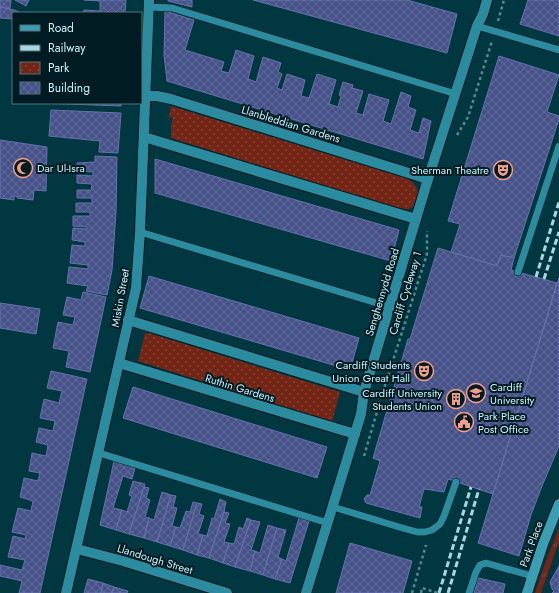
<svg xmlns="http://www.w3.org/2000/svg" width="559" height="593" viewBox="0 0 559 593" font-family="Jost,sans-serif">
<style>
.grass{fill:url(#grass-tufts)}
.park{fill:url(#park-dots)}
.building{fill:url(#building-cross-hatch);stroke:#6673ad}
.lines{fill:none;stroke-linecap:round;stroke-linejoin:round}
.lane-casing{stroke:#001c22;stroke-width:8}
.street-casing{stroke:#001c22;stroke-width:12}
.secondary-casing{stroke:#001c22;stroke-width:12}
.path{stroke:#588993;stroke-width:2.5;stroke-dasharray:3 3;stroke-linecap:butt}
.lane{stroke:#2c8c9f;stroke-width:7}
.street{stroke:#2c8c9f;stroke-width:10}
.secondary{stroke:#3c9eb2;stroke-width:10}
.rail{stroke:#aad6df;stroke-width:3;stroke-dasharray:6 3;stroke-linecap:butt}
.labels{text-anchor:middle;stroke-width:4;stroke-linejoin:round;paint-order:stroke}
.street-label{font-size:11px;fill:#c9f3fd;stroke:#001c22}
.poi-label{font-size:11px;fill:#c9f3fd;stroke:#001c22;text-anchor:start}
</style>
<defs>
<pattern id="grass-tufts" width="24" height="20" patternUnits="userSpaceOnUse"><rect width="24" height="20" fill="#732616"/><path d="M3 7l-1-3M5 7V3M7 7l1-3M15 17l-1-3M17 17v-4M19 17l1-3" fill="none" stroke="#864639"/></pattern>
<pattern id="park-dots" width="8" height="8" patternUnits="userSpaceOnUse"><rect width="8" height="8" fill="#732616"/><path d="M2 2h.1M6 6h.1" fill="none" stroke="#864639" stroke-width="1.8" stroke-linecap="round"/></pattern>
<pattern id="building-cross-hatch" width="8" height="8" patternUnits="userSpaceOnUse"><rect width="8" height="8" fill="#475289"/><path d="M0 0l8 8M0 8l8-8" fill="none" stroke="#606b9b"/></pattern>
</defs>
<rect width="100%" height="100%" fill="#003740"/>
<!-- grass -->
<polygon class="grass" points="559,528 559,541 541,593 535,593 546,561"/>
<!-- park -->
<g class="park">
<path d="M171 106 409 179C416 185 421 192 416 202 415 205 413 207 409 209 406 210 400 208 396 208L171 138V126L173 118 169 117Z"/>
<polygon points="145,333 149,333 340,392 332,422 138,361"/>
</g>
<!-- building -->
<g class="building">
<polygon points="0,0 11,0 10,9 0,7"/>
<polygon points="15,0 29,0 26,6"/>
<polygon points="84,0 126,0 125,13 83,13 84,10 100,11 100,1"/>
<polygon points="168,0 192,0 192,7 168,1"/>
<polygon points="253,0 407,0 457,14 447,53"/>
<polygon points="528,0 559,0 559,36 520,24"/>
<polygon points="0,7 14,10 22,13 13,13 13,19 0,18"/>
<polygon points="165,11 194,20 185,50 224,62 221,71 229,73 236,50 254,56 248,79 256,82 263,57 281,63 278,72 282,74 277,88 282,90 287,74 305,80 301,96 309,98 317,74 336,80 329,104 338,107 341,96 339,95 343,82 353,85 352,88 363,91 356,113 363,115 369,94 389,100 383,121 391,124 401,92 411,96 408,107 416,110 410,130 419,133 423,118 431,121 423,159 167,81 164,55"/>
<polygon points="499,56 559,75 547,112 559,116 559,119 514,258 501,255 497,266 451,252 460,224 448,221"/>
<polygon points="41,103 121,103 121,106"/>
<polygon points="51,110 121,113 118,153 99,152 100,141 49,136"/>
<polygon points="0,140 47,147 46,191 34,190 33,200 17,198 17,196 14,196 14,200 0,198"/>
<polygon points="95,156 117,157 116,212 112,270 107,295 86,291 88,286 67,283 69,267 88,269 88,265 70,263 72,245 85,246 85,242 72,240 73,228 87,229 87,227 73,226 73,216 90,216 90,212 76,212 76,203 92,203 92,198 77,198 77,190 91,190 92,184 77,183 77,175 93,176 93,172 77,171 77,163 95,162"/>
<polygon points="155,159 399,230 391,261 155,193"/>
<polygon points="438,248 497,266 501,255 514,258 511,270 557,283 493,494 448,479 444,492 424,489 419,507 422,507 420,518 366,503 364,499 367,495 370,495 380,461 373,458 408,339 410,339"/>
<polygon points="149,276 359,338 350,370 140,308"/>
<polygon points="559,278 559,446 542,486 531,515 519,556 478,543"/>
<polygon points="83,292 106,297 90,372 66,367 69,351 53,348 58,322 73,325 75,317 63,315 67,297 81,300"/>
<polygon points="0,303 40,309 36,334 0,328"/>
<polygon points="51,371 87,379 40,593 19,593 22,581 0,576 0,565 22,570 25,560 8,557 13,536 25,539 26,535 12,532 18,508 31,511 33,501 20,497 24,478 38,481 40,473 29,471 32,453 46,456 48,445 36,442 39,428 53,431 55,421 40,418 44,399 59,403 62,391 47,388"/>
<polygon points="133,387 327,447 317,478 123,418"/>
<polygon points="114,461 135,468 132,479 123,476 113,508 122,510 116,530 100,525"/>
<polygon points="133,481 145,484 129,534 116,530 122,510 127,512 132,496 129,495"/>
<polygon points="144,487 149,488 146,498 150,500 145,517 149,518 144,538 129,534"/>
<polygon points="162,492 171,495 157,542 144,538 149,518 154,520"/>
<polygon points="171,495 176,496 173,507 177,508 172,526 176,527 170,546 157,542"/>
<polygon points="220,499 226,502 224,512 209,558 197,555 203,535 207,536 212,518 214,519"/>
<polygon points="193,502 197,503 183,550 170,546 176,527 180,528 186,511 190,512"/>
<polygon points="197,503 202,504 199,514 204,516 198,534 203,535 197,555 183,550"/>
<polygon points="224,512 229,513 225,523 230,524 224,542 229,543 223,563 209,558"/>
<polygon points="247,518 251,520 235,567 223,563 229,543 234,544 239,527 243,529"/>
<polygon points="299,518 309,521 290,583 275,579 282,559 286,561"/>
<polygon points="251,520 260,522 251,550 255,551 250,571 235,567"/>
<polygon points="268,525 277,528 263,575 250,571 255,551 260,553"/>
<polygon points="277,528 286,530 278,557 282,559 275,579 263,575"/>
<polygon points="350,543 412,561 403,593 336,593"/>
<polygon points="559,566 559,593 552,593 554,591 552,589 550,582"/>
<polygon points="478,578 505,584 503,593 474,593"/>
<polygon points="88,579 103,583 101,593 84,593"/>
<polygon points="103,583 114,587 112,593 101,593"/>
<polygon points="114,587 128,591 127,593 112,593"/>
</g>
<g class="lines">
<defs>
<g id="lane">
<polyline points="149,7 172,8 456,94"/>
<polyline points="477,26 559,50"/>
<polyline points="140,232 390,307"/>
<polyline points="518,272 559,146"/>
<polyline points="99,453 328,523"/>
<polyline points="333,507 399,527 417,532 425,532 432,530 440,524 444,516 456,482"/>
<polyline points="469,593 476,572 480,565 486,563 532,576"/>
</g>
<g id="street">
<polyline points="146,96 157,96 171,99 428,179"/>
<polyline points="144,137 416,219"/>
<polyline points="128,320 364,392"/>
<polyline points="119,363 355,434"/>
<polyline points="77,549 123,561 227,593"/>
<polyline points="66,593 136,288 140,232 149,0"/>
<polyline points="306,593 361,414 364,392 428,179 477,26 483,14 487,0"/>
</g>
<polyline id="secondary" points="527,593 543,544 559,504"/>
</defs>
<!-- lane casing -->
<use href="#lane" class="lane-casing"/>
<!-- street casing -->
<use href="#street" class="street-casing"/>
<!-- secondary casing -->
<use href="#secondary" class="secondary-casing"/>
<!-- path -->
<g class="path">
<polyline points="498,21 504,0"/>
<polyline points="457,135 468,117 492,41"/>
<polyline points="364,456 369,439 381,398 427,254 427,231"/>
<polyline points="412,593 426,545"/>
<polyline points="421,593 422,588 438,593"/>
</g>
<!-- lane -->
<use href="#lane" class="lane"/>
<!-- street -->
<use href="#street" class="street"/>
<!-- secondary -->
<use href="#secondary" class="secondary"/>
<!-- rail -->
<g class="rail">
<polyline points="536,277 559,202"/>
<polyline points="544,279 559,232"/>
<polyline points="439,593 471,487"/>
<polyline points="448,593 479,489"/>
</g>
</g>
<!-- icons -->
<defs>
<symbol id="mosque-ring" viewBox="-11 -11 22 22"><circle r="9.5" fill="#001c22" stroke="#f49e8a" stroke-width="1.5"/><path d="M3.5-4.9A6 6 0 1 0 3.5 4.9A5 5 0 1 1 3.5-4.9Z" fill="#f49e8a"/></symbol>
<symbol id="theatre-ring" viewBox="-11 -11 22 22"><circle r="9.5" fill="#001c22" stroke="#f49e8a" stroke-width="1.5"/><path d="M-5-5.5Q0-4 5-5.5V0Q5 5 0 6Q-5 5-5 0ZM-3.3-2.5H-1v1.5H-3.3ZM1-2.5H3.3v1.5H1ZM-2.8 1Q0 5.5 2.8 1Z" fill="#f49e8a"/></symbol>
<symbol id="university-ring" viewBox="-11 -11 22 22"><circle r="9.5" fill="#001c22" stroke="#f49e8a" stroke-width="1.5"/><path d="M0-5L7-2L0 1L-7-2ZM-4 1L0 2.5L4 1V4Q0 6-4 4Z" fill="#f49e8a"/></symbol>
<symbol id="building-ring" viewBox="-11 -11 22 22"><circle r="9.5" fill="#001c22" stroke="#f49e8a" stroke-width="1.5"/><path d="M-4-6H4V6H1V3H-1V6H-4ZM-2.5-4.3h1.7v1.8h-1.7ZM.8-4.3h1.7v1.8H.8ZM-2.5-1h1.7V.8h-1.7ZM.8-1h1.7V.8H.8Z" fill="#f49e8a"/></symbol>
<symbol id="civic-ring" viewBox="-11 -11 22 22"><circle r="9.5" fill="#001c22" stroke="#f49e8a" stroke-width="1.5"/><path d="M-.6-6.5H3V-4.5H.6V-3L4-1V1h2V6H-6V1h2V-1L-.6-3ZM-1.2 2.5V6h2.4V2.5Z" fill="#f49e8a"/></symbol>
</defs>
<g fill-rule="evenodd">
<use href="#mosque-ring" x="12" y="157" width="22" height="22"/>
<use href="#theatre-ring" x="492" y="159" width="22" height="22"/>
<use href="#theatre-ring" x="413" y="360" width="22" height="22"/>
<use href="#university-ring" x="465" y="382" width="22" height="22"/>
<use href="#building-ring" x="445" y="388" width="22" height="22"/>
<use href="#civic-ring" x="453" y="411" width="22" height="22"/>
</g>
<g class="labels">
<!-- street labels -->
<g class="street-label">
<text transform="translate(291 124) rotate(17)" y="4">Llanbleddian Gardens</text>
<text transform="translate(382 292) rotate(-73)" y="4">Senghennydd Road</text>
<text transform="translate(405 293) rotate(-73)" y="4">Cardiff Cycleway 1</text>
<text transform="translate(120 298) rotate(-80)" y="4">Miskin Street</text>
<text transform="translate(240 388) rotate(17)" y="4">Ruthin Gardens</text>
<text transform="translate(531 544) rotate(-70)" y="4">Park Place</text>
<text transform="translate(155 559) rotate(17)" y="4">Llandough Street</text>
</g>
<!-- poi labels -->
<g class="poi-label">
<text x="37" y="172">Dar Ul-Isra</text>
<text x="489" y="174" text-anchor="end">Sherman Theatre</text>
<text x="410" y="369" text-anchor="end">Cardiff Students<tspan x="410" dy="13">Union Great Hall</tspan></text>
<text x="490" y="391">Cardiff<tspan x="490" dy="13">University</tspan></text>
<text x="442" y="397" text-anchor="end">Cardiff University<tspan x="442" dy="13">Students Union</tspan></text>
<text x="478" y="420">Park Place<tspan x="478" dy="13">Post Office</tspan></text>
</g>
</g>
<!-- legend -->
<rect x="12" y="12" width="130" height="92" fill="#001c22" stroke="#50727a"/>
<rect x="20" y="25" width="20" height="6" fill="#3c9eb2" stroke="#50727a"/>
<text x="48" y="32" font-size="12" fill="#c9f3fd">Road</text>
<rect x="20" y="45" width="20" height="6" fill="#aad6df" stroke="#50727a"/>
<text x="48" y="52" font-size="12" fill="#c9f3fd">Railway</text>
<rect x="20" y="62" width="20" height="12" fill="url(#park-dots)" stroke="#50727a"/>
<text x="48" y="72" font-size="12" fill="#c9f3fd">Park</text>
<rect x="20" y="82" width="20" height="12" fill="url(#building-cross-hatch)" stroke="#50727a"/>
<text x="48" y="92" font-size="12" fill="#c9f3fd">Building</text>
</svg>
